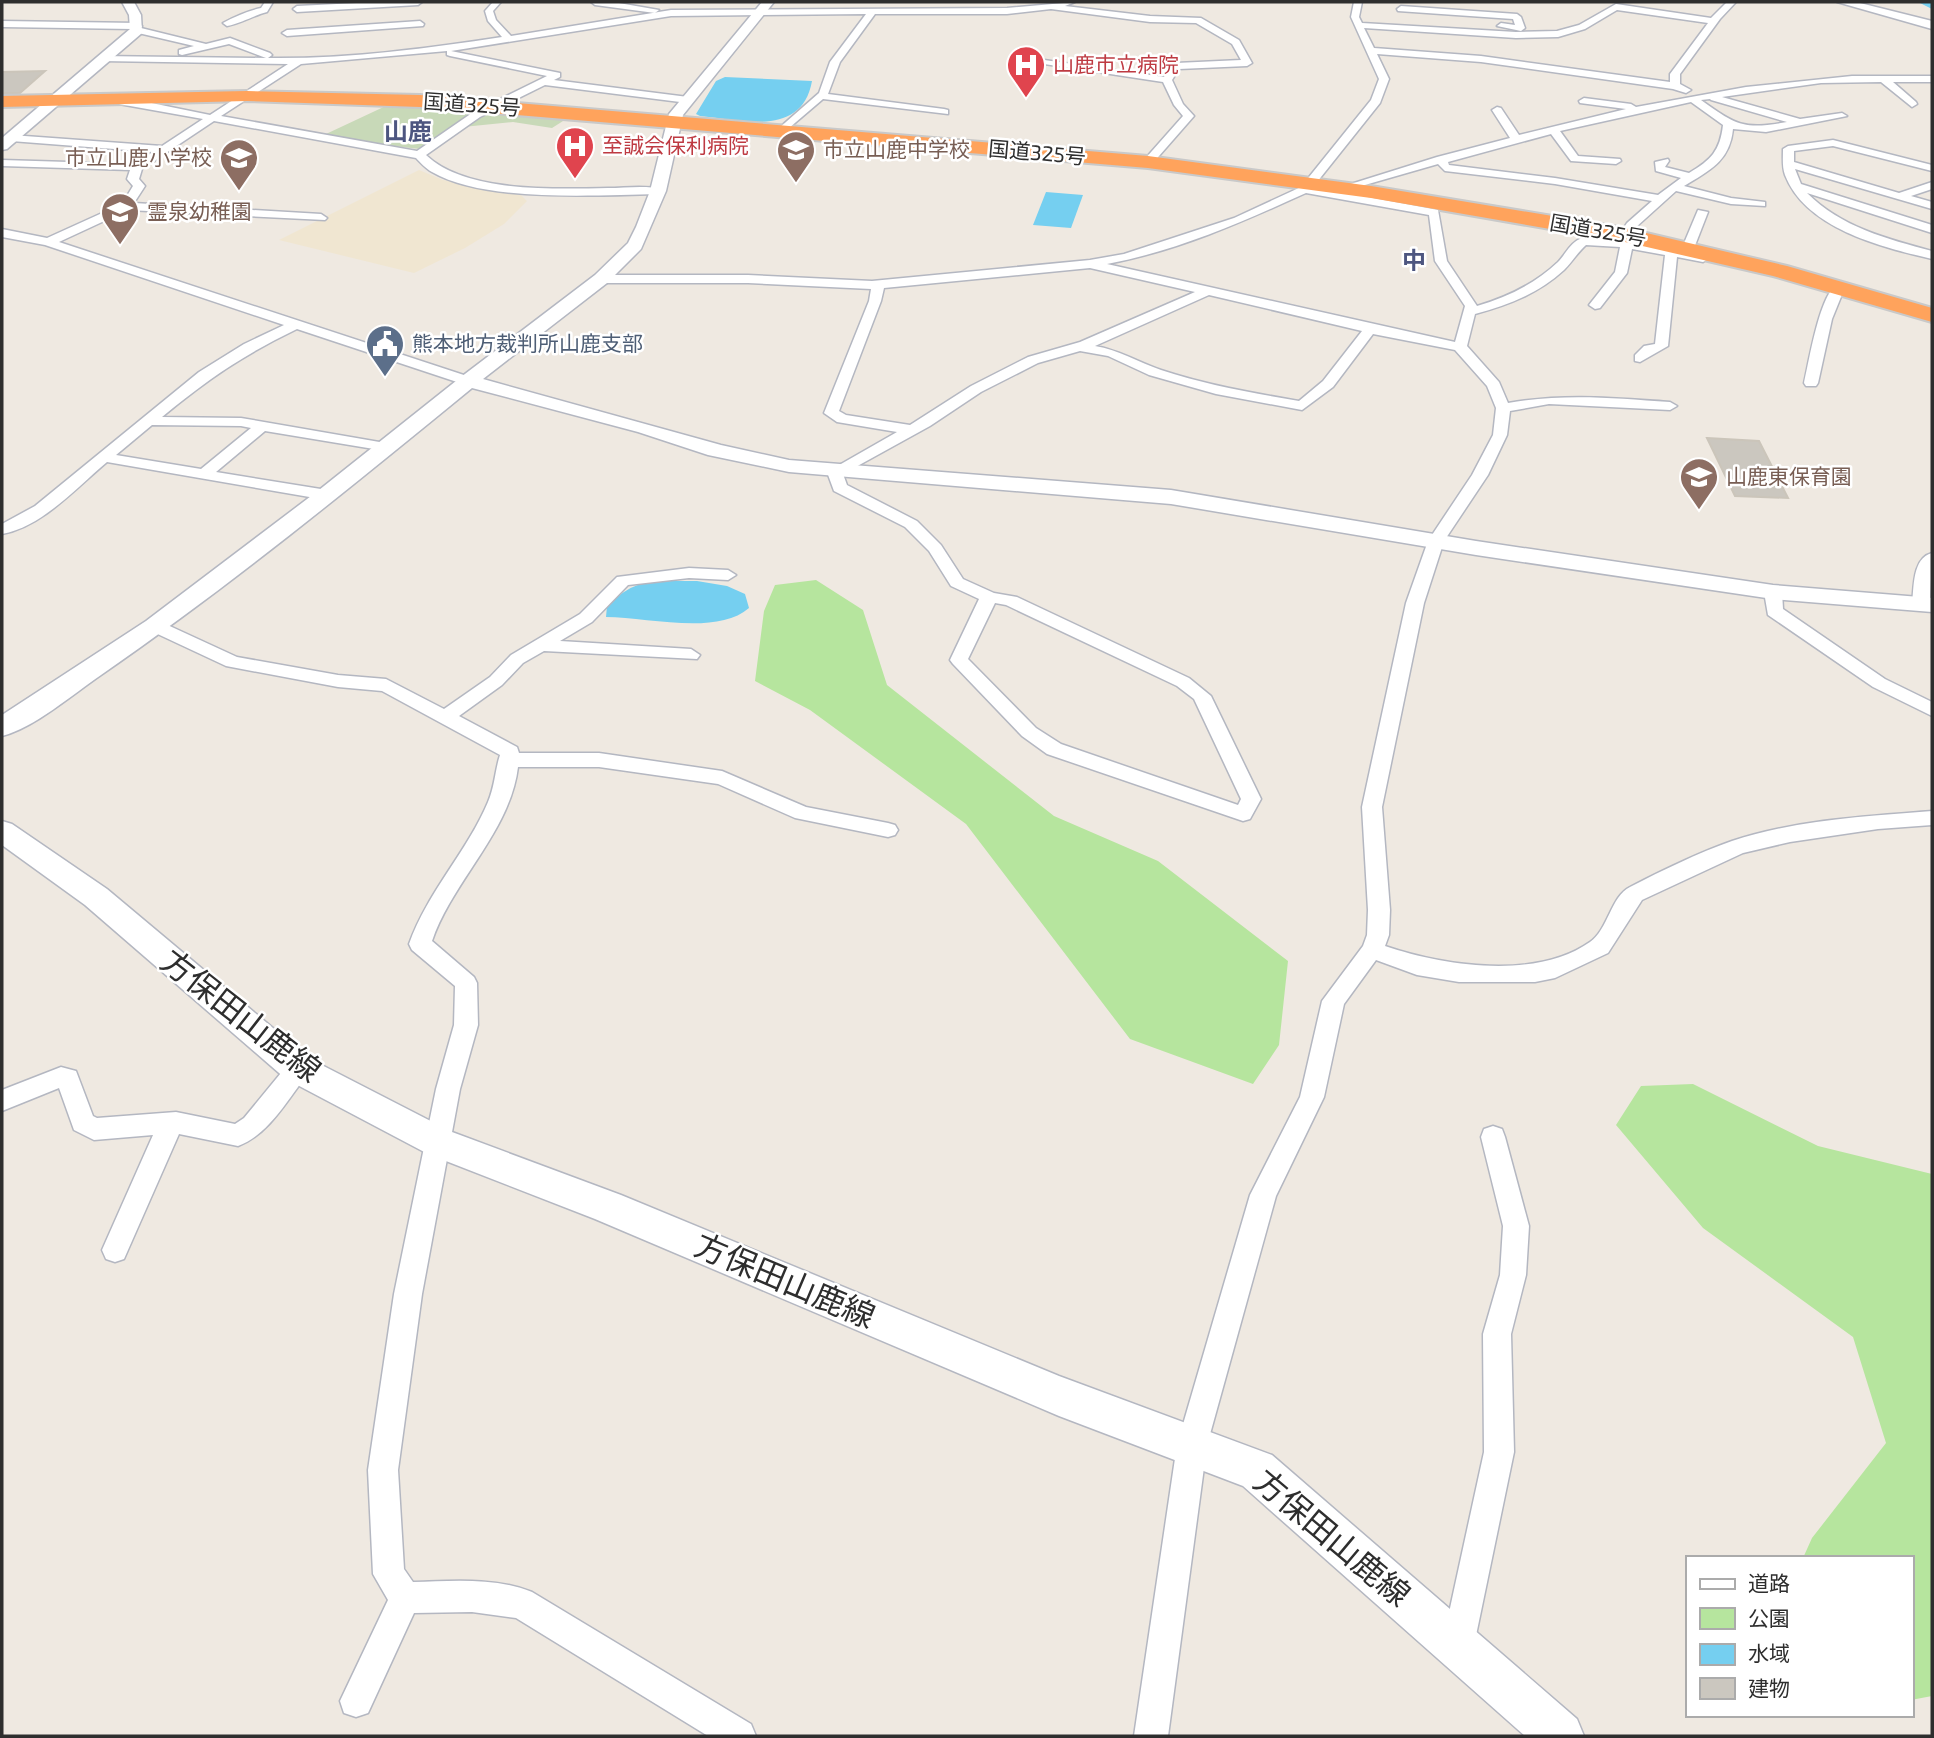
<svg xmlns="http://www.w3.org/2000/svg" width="1934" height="1738" viewBox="0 0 1934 1738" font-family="'Exo 2','Noto Sans JP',sans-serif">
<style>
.education{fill:#f0e6d1}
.green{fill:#b6e59e}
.cemetery{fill:#c8d9b8}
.water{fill:#75cff0}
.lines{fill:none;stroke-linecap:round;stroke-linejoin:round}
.river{fill:#75cff0;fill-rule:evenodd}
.building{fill:#cbc7bf;stroke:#cbc5ba;stroke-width:2}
.street-casing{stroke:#b4b7c1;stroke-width:3}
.secondary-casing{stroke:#b4b7c1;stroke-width:3}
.highway-casing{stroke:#c9c9c9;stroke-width:4}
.street{fill:#fff;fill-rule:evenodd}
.secondary{fill:#fff;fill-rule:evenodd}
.highway{fill:#ffa35c;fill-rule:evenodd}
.labels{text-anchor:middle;stroke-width:5;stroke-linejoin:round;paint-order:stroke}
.far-health-label{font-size:21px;fill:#be3a42;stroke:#fff;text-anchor:start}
.far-street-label{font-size:21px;fill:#2e2e2e;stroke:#fff}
.far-education-label{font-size:21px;fill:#785e54;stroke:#fff;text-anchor:start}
.far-service-label{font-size:21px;fill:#4e5e75;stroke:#fff;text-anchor:start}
.far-quarter-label{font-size:24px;font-weight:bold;fill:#4d5680;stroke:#fff}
.near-street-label{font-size:32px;fill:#2e2e2e;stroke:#fff}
</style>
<rect width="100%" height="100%" fill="#efe9e1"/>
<!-- education -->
<polygon class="education" points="419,170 443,180 521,195 527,201 504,224 465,248 414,273 279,240"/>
<!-- green -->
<g class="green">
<polygon points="816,580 863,610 887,685 1054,816 1158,861 1288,961 1279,1045 1253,1084 1130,1039 966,824 810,710 755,681 764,611 775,585"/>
<polygon points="1693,1084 1818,1146 1932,1174 1932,1696 1911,1700 1911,1558 1803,1558 1812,1538 1886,1443 1853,1337 1703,1228 1616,1125 1641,1086"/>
</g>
<!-- cemetery -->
<g class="cemetery">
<polygon points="390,104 484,109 472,114 420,149 367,143 326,134"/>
<polygon points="496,109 571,116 552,128 513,122 463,127"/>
</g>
<!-- water -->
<g class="water">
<path d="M725 77 812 81C802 138 741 120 700 116L696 114 716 81Z"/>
<polygon points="1046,192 1083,195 1071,228 1033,225"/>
<path d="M697 581 727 586 745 594 749 608C717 636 647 617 606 617L607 606C639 575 655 582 697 581Z"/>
</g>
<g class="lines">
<!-- river -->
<polygon class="river" points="1918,2 1932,2 1932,9"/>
</g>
<!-- building -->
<g class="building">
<polygon points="45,71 20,93 2,93 2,72"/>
<polygon points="1707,438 1759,441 1788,498 1735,496"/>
</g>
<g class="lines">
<defs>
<g id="street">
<path d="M265 2H273L267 12C252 16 242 23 227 26L223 23C234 17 247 11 261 8Z"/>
<polygon points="377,2 422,2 418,5 297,12 293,9 297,6"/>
<path d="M493 2H501L493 11 496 20 511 36 671 10 1007 8 1075 2 1065 6 1150 16 1201 18 1239 40 1252 63 1247 66 1179 69 1172 80 1183 104 1194 116 1152 164 1148 165 1143 162 1144 160 1183 116 1174 105 1163 82 1011 59 1016 56 1164 77 1176 63 1241 60 1232 44 1196 23 1150 22 1051 9 1007 14H875L840 62 828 94 944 109 948 110V114L823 99 782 134 778 133V129L819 93 830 62 866 14 671 16 451 51 560 73V77L554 80 688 97 693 100 688 103 545 85 480 117 426 155C466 193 555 189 608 188 625 188 645 185 662 189V193L658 194C597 195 485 203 432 172 426 169 420 162 416 158L214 121 142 169 139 179 145 186 134 203 321 214 327 218 325 220 128 210 59 242 473 378 475 381 468 385 463 384 297 329C243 355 208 379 162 417L241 418 391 444 393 447 386 451 265 431 216 472 327 490 333 492 335 495 333 498 327 500 107 462C77 487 42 527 2 534V524L35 506 199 372 244 344 284 325 45 245 2 237V229L47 238 122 204 133 186 127 179 130 170 2 166V160L135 164 153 152 11 141 6 138 11 135 162 146 203 119 119 104 118 102 122 97 210 115 288 64 102 61 99 60V56L266 58 229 44 182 55 179 54V50L194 46 134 32 133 29 2 27V21L138 23 142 26 141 28 206 44 230 38 270 53 272 55 268 58C346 59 424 49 502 37L488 21 485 11ZM447 51V55L450 56 547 76 472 113 417 151 221 116 301 64ZM152 425 241 426 251 428 201 469 116 455Z"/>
<polygon points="591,2 613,2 659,10 655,13 595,5"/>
<path d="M1354 2H1362L1359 17 1362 23 1516 32 1557 31 1579 25 1616 4 1711 18 1727 2H1736L1720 19 1680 74V84L1691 90 1686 93 1673 89 1481 62 1377 54 1389 79 1380 103 1313 187 1438 210 1447 261 1477 306C1507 297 1535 284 1558 262 1565 255 1570 243 1580 239 1596 231 1681 251 1703 254L1709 258 1703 262 1677 257 1668 346 1640 362 1635 361V355L1644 346 1655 344 1665 255 1632 249 1627 273 1600 308 1595 309 1589 305 1615 272 1620 247 1586 245C1578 252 1572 262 1564 270 1539 293 1509 305 1475 314L1467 346 1499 382 1508 403C1565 393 1613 398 1670 402L1677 406 1670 410 1549 404 1510 411 1507 435 1488 475 1444 541 1424 603 1382 807 1390 910 1389 935 1385 946C1444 966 1536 980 1590 942 1608 930 1611 896 1630 887 1663 870 1698 853 1732 841 1795 820 1867 816 1932 811V825L1878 829 1790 842 1743 853 1642 900 1608 953 1555 978 1535 982H1459L1417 975 1376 960 1344 1004 1324 1097 1276 1196 1207 1445 1168 1736H1134L1177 1445 1250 1195 1300 1097 1322 1001 1363 946 1367 935 1368 910 1362 807 1406 603 1428 541 1472 475 1493 435 1496 408 1487 386 1455 350 1373 334 1333 387 1302 410 1216 394 1149 375 1108 356 1080 351 1038 363 981 392 930 426 843 474 847 485 917 521 941 545 963 579 994 593 1017 597 1189 678 1211 696 1261 799 1250 819 1243 821 1047 754 1022 736 953 664 950 660 979 599 951 586 929 551 905 527 834 491 827 472 897 432 837 422 824 413 869 301 871 289 748 283H601L595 279 601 275H748L872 281 1090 260 1124 254 1234 218 1301 187 1371 100 1379 79 1351 17ZM1617 10 1708 23 1670 74V82L1481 56 1374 48 1364 28 1516 38 1558 37 1585 29ZM1306 193 1429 215 1435 261 1465 306 1455 342 1107 264C1177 251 1242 222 1306 193ZM1090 268 1195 292 1080 342 1028 357 971 386 910 425 846 415 839 411 881 301 884 288ZM1209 295 1362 331 1323 381 1299 401C1253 393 1206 385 1161 370 1138 362 1119 350 1095 346ZM995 603 1006 605 1177 686 1194 699 1241 799 1238 805 1061 744 1036 728 968 659Z"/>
<polygon points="1401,6 1517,14 1521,17 1525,28 1521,31 1497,26 1501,23 1515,25 1513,19 1398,11 1397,9"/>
<polygon points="420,21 424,24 423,26 287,36 282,33 287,30"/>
<path d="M1852 76H1932V82H1893L1916 102 1917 104 1912 107 1881 82 1821 83 1722 97 1800 119 1842 113 1847 116 1766 132 1733 129C1730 161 1709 171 1684 186L1731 198 1765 202V206L1731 204 1676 191 1635 228 1629 238 1625 239 1619 235 1627 223 1652 201 1555 184 1445 171 1438 164 1344 191 1338 188 1437 157 1510 138 1492 110 1497 107 1501 108 1519 135 1626 109 1580 103 1579 101 1584 98 1631 104 1636 107 1746 87ZM1710 99 1711 100 1787 122C1743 130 1736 125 1701 100ZM1691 102 1723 125C1720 151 1711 160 1689 173L1665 167 1669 161 1668 159 1655 162 1656 171 1681 178 1658 195 1555 178 1449 165 1448 162 1551 134 1571 161 1616 164 1621 161 1620 159 1578 156 1560 131Z"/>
<path d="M1833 140 1932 165V171L1833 146 1794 151V162L1899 193 1932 182V189L1911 196 1932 202V209L1795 169 1801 184 1932 225V233L1807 193C1841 227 1887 239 1932 251V259C1882 247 1806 229 1785 175 1782 167 1783 158 1783 149L1788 146Z"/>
<polygon points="1698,210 1708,212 1694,248 1684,251 1682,248"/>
<path d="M1839 283 1845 287 1832 319 1818 383 1816 386H1806L1804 383C1809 362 1820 291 1839 283Z"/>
<path d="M1932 553 1930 605 1927 609H1915L1912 605C1914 588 1912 558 1932 553Z"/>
<path d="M689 568 728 570 736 575 728 580 689 578 628 585 592 622 560 641 691 649 700 655 697 659 544 651 523 663 502 685 459 716 517 747 519 753H599L722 771 806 807 888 823 895 825 898 830 895 835 888 837 795 818 718 784 599 767H518C510 832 453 880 432 941L474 977 477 983 478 1025 460 1089 422 1294 398 1470 404 1569 413 1582C452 1581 495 1577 532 1592L751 1724 756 1736H708L516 1618 472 1612 414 1613 368 1713 356 1717 344 1713 340 1701 388 1600 373 1574 368 1470 394 1294 436 1089 454 1025 455 986 412 950 409 944C428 891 467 852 488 802 495 786 495 770 500 755L382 691 338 687 226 666 149 630 146 626 149 622H161L237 657 338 675 386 679 444 709 490 677 511 655 580 614 617 577Z"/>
<polygon points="1773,587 1782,592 1783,609 1885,679 1932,702 1932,716 1873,687 1768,615 1764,592"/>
<path d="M298 1059 306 1062 310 1069 306 1076C287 1101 268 1135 238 1146L179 1134 124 1259 115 1262 106 1259 102 1250 153 1135 94 1140 74 1130 59 1088 2 1111V1090L61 1067 76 1071 93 1116 97 1118 176 1112 235 1124 244 1118 290 1062Z"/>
<polygon points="1493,1126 1502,1129 1505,1137 1529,1226 1526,1275 1511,1334 1514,1452 1474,1645 1469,1656 1458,1661 1447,1656 1442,1645 1484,1452 1483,1334 1500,1275 1503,1226 1481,1137 1484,1129"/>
</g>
<g id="secondary">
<polygon points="122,2 134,2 141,15 142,33 7,149 2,150 2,138 130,29 129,15"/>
<path d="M762 2H774L683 115 666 191 641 249 607 283 483 379 721 445 789 460 1171 490 1476 541 1773 585 1932 598V612L1773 599 1476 555 1171 504 789 472 708 455 638 432 472 388C351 487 230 586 101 675 73 694 34 728 2 736V715L146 621 319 490 461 377 595 275 628 243 636 227 650 191 669 114Z"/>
<polygon points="1837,2 1856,2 1932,21 1932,29"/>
<polygon points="2,821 12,824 107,889 310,1059 452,1132 621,1195 1059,1376 1272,1455 1577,1719 1584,1736 1525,1736 1243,1486 1059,1416 595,1219 428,1154 286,1079 85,905 2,845"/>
</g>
<polygon id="highway" points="247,91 420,95 1148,156 1371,186 1625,228 1787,266 1932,308 1932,322 1773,276 1625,242 1371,198 1148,168 420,107 247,101 2,107 2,96"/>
</defs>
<!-- street casing -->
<use href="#street" class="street-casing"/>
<!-- secondary casing -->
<use href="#secondary" class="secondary-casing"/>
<!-- highway casing -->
<use href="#highway" class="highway-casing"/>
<!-- street -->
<use href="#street" class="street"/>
<!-- secondary -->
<use href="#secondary" class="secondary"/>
<!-- highway -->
<use href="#highway" class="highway"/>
</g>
<!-- icons -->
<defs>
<symbol id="hospital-pin" viewBox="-11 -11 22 30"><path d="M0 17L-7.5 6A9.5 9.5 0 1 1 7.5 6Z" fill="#e0444e" stroke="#fff"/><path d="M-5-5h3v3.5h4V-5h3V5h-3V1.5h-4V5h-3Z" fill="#fff"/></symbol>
<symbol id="school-pin" viewBox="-11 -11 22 30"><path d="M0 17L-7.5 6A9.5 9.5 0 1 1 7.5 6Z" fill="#8d6e63" stroke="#fff"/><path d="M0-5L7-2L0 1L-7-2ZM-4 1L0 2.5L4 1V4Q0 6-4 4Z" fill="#fff"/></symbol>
<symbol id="civic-pin" viewBox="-11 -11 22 30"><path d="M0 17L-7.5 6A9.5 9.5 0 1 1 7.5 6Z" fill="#5c6f8a" stroke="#fff"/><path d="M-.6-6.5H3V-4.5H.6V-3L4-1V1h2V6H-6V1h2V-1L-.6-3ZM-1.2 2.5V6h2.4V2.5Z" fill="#fff"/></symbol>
</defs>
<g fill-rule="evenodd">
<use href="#hospital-pin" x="1004" y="43" width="44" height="60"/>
<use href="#hospital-pin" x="553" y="124" width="44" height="60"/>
<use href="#school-pin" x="774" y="128" width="44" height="60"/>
<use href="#school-pin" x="217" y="136" width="44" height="60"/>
<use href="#school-pin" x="98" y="190" width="44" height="60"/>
<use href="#civic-pin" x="363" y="322" width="44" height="60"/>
<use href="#school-pin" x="1677" y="455" width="44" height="60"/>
</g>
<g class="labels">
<!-- far-health labels -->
<g class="far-health-label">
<text x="1053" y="72">山鹿市立病院</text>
<text x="602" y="153">至誠会保利病院</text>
</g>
<!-- far-street labels -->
<g class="far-street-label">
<text transform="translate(472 105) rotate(4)" y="7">国道325号</text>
<text transform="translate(1037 153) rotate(5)" y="7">国道325号</text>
<text transform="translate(1598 231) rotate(10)" y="7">国道325号</text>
</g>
<!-- far-education labels -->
<g class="far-education-label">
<text x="823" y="157">市立山鹿中学校</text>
<text x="212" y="165" text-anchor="end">市立山鹿小学校</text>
<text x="147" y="219">霊泉幼稚園</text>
<text x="1726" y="484">山鹿東保育園</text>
</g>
<!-- far-service labels -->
<g class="far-service-label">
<text x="412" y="351">熊本地方裁判所山鹿支部</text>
</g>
<!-- far-quarter labels -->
<g class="far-quarter-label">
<text x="408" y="140">山鹿</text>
<text x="1414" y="269">中</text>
</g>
<!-- near-street labels -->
<g class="near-street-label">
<text transform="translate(241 1016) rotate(38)" y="11">方保田山鹿線</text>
<text transform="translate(785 1281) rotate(23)" y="11">方保田山鹿線</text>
<text transform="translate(1332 1538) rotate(40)" y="11">方保田山鹿線</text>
</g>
</g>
<!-- border -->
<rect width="1934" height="1738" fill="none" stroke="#2e2e2e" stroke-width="7"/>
<!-- legend -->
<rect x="1686" y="1556" width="228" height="161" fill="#ffffff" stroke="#ababab" stroke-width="2"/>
<rect x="1700" y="1579" width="35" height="10" fill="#ffffff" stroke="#ababab" stroke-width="2"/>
<text x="1748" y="1591" font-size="21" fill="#2e2e2e">道路</text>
<rect x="1700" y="1608" width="35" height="21" fill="#b6e59e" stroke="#ababab" stroke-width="2"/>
<text x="1748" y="1626" font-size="21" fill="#2e2e2e">公園</text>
<rect x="1700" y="1644" width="35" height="21" fill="#75cff0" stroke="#ababab" stroke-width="2"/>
<text x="1748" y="1661" font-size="21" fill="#2e2e2e">水域</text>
<rect x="1700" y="1678" width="35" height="21" fill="#cbc7bf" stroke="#ababab" stroke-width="2"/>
<text x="1748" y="1696" font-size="21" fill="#2e2e2e">建物</text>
</svg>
